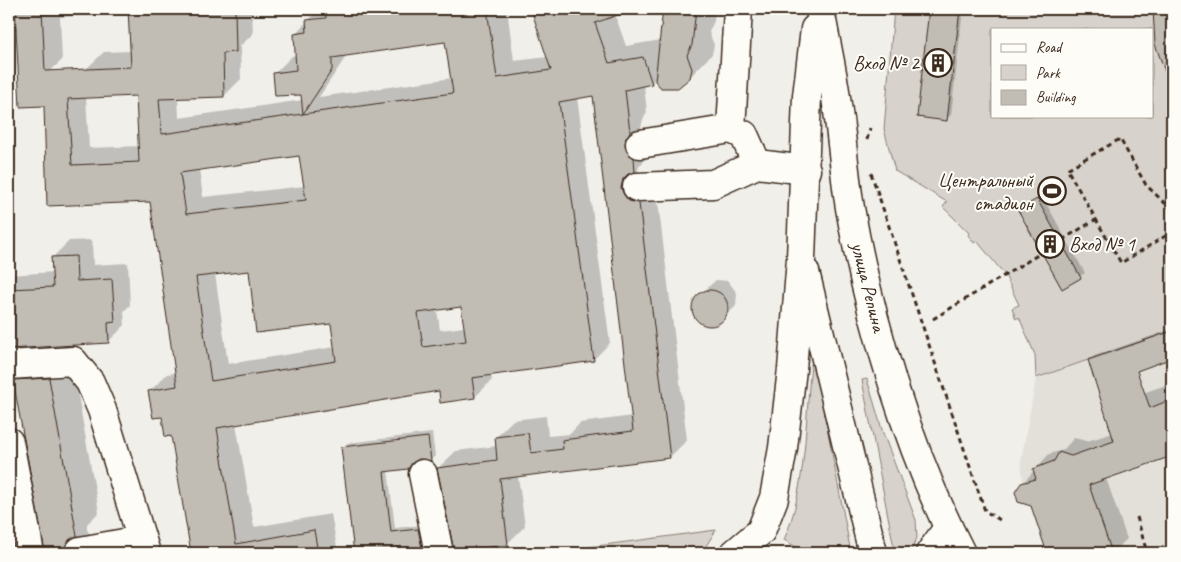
<svg xmlns="http://www.w3.org/2000/svg" width="1181" height="562" viewBox="0 0 1181 562" font-family="Caveat,sans-serif">
<style>
.built{fill:#e3e0da}
.green{fill:#d7d2cc;stroke:#897e75;fill-rule:evenodd}
.shadow{fill:#0003;fill-rule:evenodd}
.building{fill:#c1bcb4;stroke:#3b2a1e;fill-rule:evenodd}
.lines{fill:none;stroke-linecap:round;stroke-linejoin:round}
.minor-casing{stroke:#3b2a1e;stroke-width:31}
.major-casing{stroke:#3b2a1e;stroke-width:31}
.path{stroke:#3b2a1e;stroke-width:3;stroke-dasharray:5 4;stroke-linecap:butt}
.minor{stroke:#fdfcf7;stroke-width:28}
.major{stroke:#fdfcf7;stroke-width:28}
.labels{text-anchor:middle;stroke-width:4;stroke-linejoin:round;paint-order:stroke}
.poi-label{font-size:20px;fill:#3b2a1e;stroke:#fdfcf7;text-anchor:end}
.street-label{font-size:20px;fill:#3b2a1e;stroke:#fdfcf7}
</style>
<rect width="100%" height="100%" fill="#f1efea"/>
<filter id="ink" filterUnits="userSpaceOnUse"><feTurbulence type="fractalNoise" baseFrequency=".02" numOctaves="2"/><feDisplacementMap in="SourceGraphic" scale="10" xChannelSelector="R" yChannelSelector="G"/><feConvolveMatrix kernelMatrix="1 2 1 2 8 2 1 2 1" color-interpolation-filters="sRGB"/></filter>
<g filter="url(#ink)">
<!-- built -->
<polygon class="built" points="1172,331 1172,553 1047,553 1030,504 1021,504 1015,495 1016,488 1023,482 1021,461 1036,378"/>
<!-- green -->
<g class="green">
<path d="M894 9H1172V331L1036 378 1035 355 1019 317 1016 319 1012 308 1019 305 1005 275 977 241 974 243 968 235 969 233 943 207 947 202 895 171 884 129ZM992 29H1152V116H992Z"/>
<path d="M811 364H815L851 553H807L784 540C807 486 805 422 811 364Z"/>
<polygon points="867,379 883,433 916,520 917,538 910,553 895,553 862,380"/>
<polygon points="716,530 706,546 696,553 544,553"/>
</g>
<!-- shadow -->
<g class="shadow">
<path d="M17 9H258L252 11 253 34 240 46 241 79 224 96 178 98 179 118 303 100 302 94 275 73 292 56 296 55 295 34 319 9H507L514 61 548 57 532 9H628L615 15 626 46 661 40 665 9H715L714 21 709 32 714 45 712 54 689 78 655 79 652 83 644 85 647 113 643 119 641 128 652 153 639 166 638 170 641 177 656 185 687 440 670 457 518 476 525 526 507 544 438 468 456 451 497 446 496 437 513 420 546 416 548 436 570 434 580 423 633 416 594 94 577 97 610 343 593 360 491 374 492 380 475 397 440 390 236 424 254 527 331 514 338 553H192L172 434 149 392 167 374 176 373 151 201 49 204 45 108 104 52 131 51 129 13 60 17 62 60 44 77 20 75ZM446 40 452 78 319 97 347 55ZM137 94 140 146 89 148 86 97ZM300 155 305 186 203 197 199 169ZM250 270 332 323 335 347 228 364 215 274ZM462 305 465 327 440 330 437 309Z"/>
<polygon points="931,9 963,9 951,115 946,119 918,116"/>
<polygon points="1154,9 1172,9 1172,87 1157,44"/>
<polygon points="1042,196 1085,273 1063,287 1020,210"/>
<polygon points="92,240 93,265 128,263 130,305 124,311 125,325 109,341 9,348 9,275 54,272 53,257 69,241"/>
<polygon points="716,280 728,281 737,293 736,306 717,324 703,324 694,314 695,299"/>
<polygon points="1172,329 1172,357 1097,384 1089,360 1094,356"/>
<polygon points="71,356 99,512 87,524 87,530 103,553 47,553 14,381 37,358"/>
<polygon points="1172,383 1172,455 1106,478 1127,539 1112,553 1048,553 1032,505 1022,484 1049,454 1063,450 1074,438 1087,441 1113,433 1122,400"/>
<polygon points="432,433 435,456 431,460 419,458 408,468 388,470 395,528 422,525 429,553 355,553 343,448 347,443"/>
</g>
<!-- building -->
<g class="building">
<path d="M15 9H42L45 71 131 67 128 9H235L236 52 223 53 224 97 159 99 162 134 303 114 301 95 275 96 273 73 296 70 294 34 307 32 306 20 326 18 325 9H487L497 78 551 70 531 9H629V11L595 23 609 63 643 57 652 84 625 90 630 132 626 138 625 146 628 153 634 158 635 172 628 174 623 179 621 188 624 195 629 201 639 203 670 458 500 479 508 545 454 551 437 468 497 460 495 437 528 433 531 453 563 449 562 440 633 431 593 96 559 102 594 361 472 378 475 398 440 403 439 391 217 428 236 544 314 530 318 553H191L171 436 165 437 162 417 153 418 148 391 177 386 150 202 47 206 44 106 20 107ZM445 42 453 93 303 114 332 70V58ZM136 96 139 162 72 165 68 99ZM299 156 306 200 186 214 180 173ZM249 271 256 333 331 324 336 361 211 381 196 277ZM461 307 466 341 423 347 418 313Z"/>
<polygon points="663,9 696,9 692,45 687,55 692,69 690,78 678,88 661,88 655,81"/>
<polygon points="929,9 960,9 947,121 917,117"/>
<polygon points="1153,9 1172,9 1172,85 1170,85 1155,44"/>
<polygon points="1037,199 1081,278 1062,289 1018,210"/>
<polygon points="76,256 77,281 112,279 115,322 108,323 109,343 9,349 9,289 53,287 51,257"/>
<circle cx="710" cy="308" r="18"/>
<polygon points="1172,331 1172,358 1137,371 1150,408 1172,399 1172,456 1089,485 1112,553 1047,553 1031,506 1018,502 1015,492 1021,483 1036,479 1033,469 1054,461 1059,452 1071,456 1114,441 1088,360"/>
<polygon points="49,378 77,536 70,539 65,546 65,553 45,553 13,380"/>
<polygon points="428,437 431,461 419,459 412,463 408,469 384,472 391,532 418,529 423,553 354,553 341,447"/>
</g>
<g class="lines">
<defs>
<g id="minor">
<polyline points="738,9 731,129 744,135 757,164"/>
<polyline points="640,144 731,129"/>
<polyline points="637,187 713,184 757,164 806,170"/>
<polyline points="9,365 73,361 90,382 102,410 146,553"/>
<polyline points="9,442 30,553"/>
<polyline points="423,474 439,553"/>
<polyline points="80,551 141,540"/>
</g>
<g id="major">
<path d="M820 9C825 39 832 68 836 98 842 135 844 171 850 208 870 322 908 450 961 553"/>
<polyline points="805,272 873,553"/>
<polyline points="735,553 761,531 774,498 783,448 792,369 801,259 807,96 815,29"/>
<polyline points="930,553 948,528"/>
</g>
</defs>
<!-- minor casing -->
<use href="#minor" class="minor-casing"/>
<!-- major casing -->
<use href="#major" class="major-casing"/>
<!-- path -->
<g class="path">
<polyline points="867,140 870,128"/>
<polyline points="871,173 985,511 1000,520"/>
<polyline points="1172,210 1146,185 1120,139 1067,169 1121,263 1172,232"/>
<polyline points="1062,240 1095,220"/>
<polyline points="933,319 1041,253"/>
<polyline points="1137,517 1147,553"/>
</g>
<!-- minor -->
<use href="#minor" class="minor"/>
<!-- major -->
<use href="#major" class="major"/>
</g>
</g>
<!-- icons -->
<defs>
<symbol id="building-ring" viewBox="-11 -11 22 22"><circle r="9.5" fill="#fdfcf7" stroke="#3b2a1e" stroke-width="1.5"/><path d="M-4-6H4V6H1V3H-1V6H-4ZM-2.5-4.3h1.7v1.8h-1.7ZM.8-4.3h1.7v1.8H.8ZM-2.5-1h1.7V.8h-1.7ZM.8-1h1.7V.8H.8Z" fill="#3b2a1e"/></symbol>
<symbol id="stadium-ring" viewBox="-11 -11 22 22"><circle r="9.5" fill="#fdfcf7" stroke="#3b2a1e" stroke-width="1.5"/><path d="M0-5a6.5 5 0 1 0 0 10a6.5 5 0 1 0 0-10ZM-3.5-1.8h7v3.6h-7Z" fill="#3b2a1e"/></symbol>
</defs>
<g fill-rule="evenodd">
<use href="#building-ring" x="922" y="47" width="32" height="32"/>
<use href="#stadium-ring" x="1036" y="175" width="32" height="32"/>
<use href="#building-ring" x="1034" y="228" width="32" height="32"/>
</g>
<g class="labels">
<!-- poi labels -->
<g class="poi-label">
<text x="919" y="70">Вход № 2</text>
<text x="1033" y="187">Центральный<tspan x="1033" dy="23">стадион</tspan></text>
<text x="1069" y="251" text-anchor="start">Вход № 1</text>
</g>
<!-- street labels -->
<g class="street-label">
<text transform="translate(869 287) rotate(76)" y="7">улица Репина</text>
</g>
</g>
<!-- margin -->
<rect width="1181" height="562" fill="none" stroke="#fdfcf7" stroke-width="30"/>
<rect x="15" y="15" width="1151" height="532" fill="none" stroke="#3b2a1e" stroke-width="2" filter="url(#ink)"/>
<!-- legend -->
<rect x="991" y="28" width="162" height="90" fill="#fdfcf7" stroke="#afa8a0"/>
<rect x="1001" y="44" width="25" height="8" fill="#fdfcf7" stroke="#afa8a0"/>
<text x="1036" y="52" font-size="15" fill="#3b2a1e">Road</text>
<rect x="1001" y="65" width="25" height="15" fill="#d7d2cc" stroke="#afa8a0"/>
<text x="1036" y="78" font-size="15" fill="#3b2a1e">Park</text>
<rect x="1001" y="90" width="25" height="15" fill="#c1bcb4" stroke="#afa8a0"/>
<text x="1036" y="102" font-size="15" fill="#3b2a1e">Building</text>
</svg>
